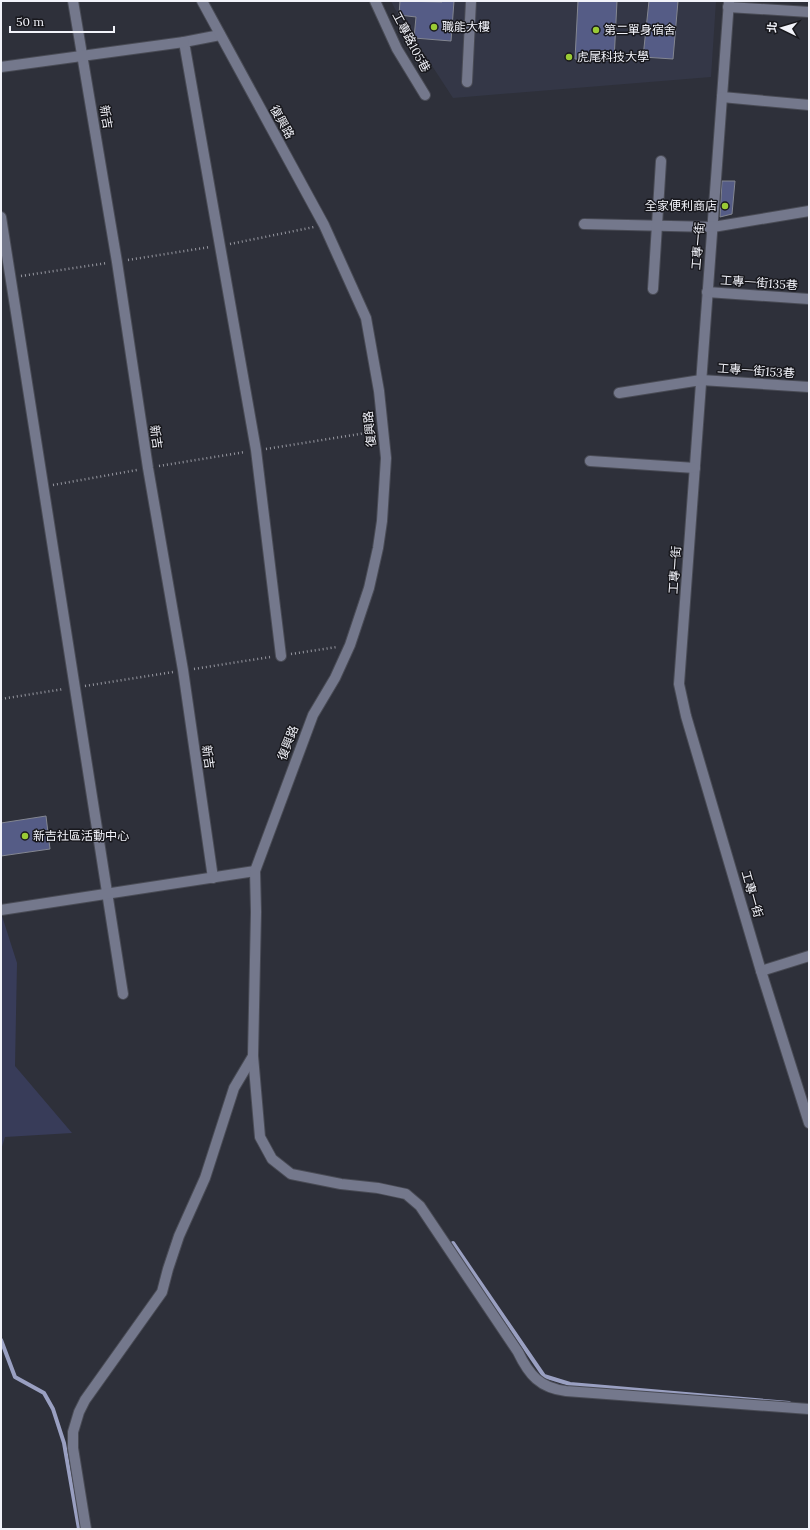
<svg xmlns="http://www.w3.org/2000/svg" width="810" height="1530" viewBox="0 0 810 1530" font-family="Lora,'Noto Sans TC',serif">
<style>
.built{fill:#343747}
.green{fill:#383c59}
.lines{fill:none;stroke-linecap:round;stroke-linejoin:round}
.stream{stroke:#9aa0c2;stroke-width:4}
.building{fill:#555c86;stroke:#838691}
.minor-casing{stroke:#494b55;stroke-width:12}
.path{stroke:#9697a0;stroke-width:2.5;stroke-dasharray:1 3;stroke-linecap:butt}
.minor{stroke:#74788c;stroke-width:10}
.poi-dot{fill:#9acb35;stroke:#18181d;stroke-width:1.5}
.labels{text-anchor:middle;stroke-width:3;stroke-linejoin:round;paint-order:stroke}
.poi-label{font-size:12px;fill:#f2f3fa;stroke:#18181d;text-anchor:start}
.street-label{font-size:12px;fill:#f2f3fa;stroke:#18181d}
</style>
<rect width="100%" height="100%" fill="#2e303a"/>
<!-- built -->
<polygon class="built" points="391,1 716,1 711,77 453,98 395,9"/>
<!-- green -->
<polygon class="green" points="1,916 2,916 17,963 15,1066 72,1133 5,1137 1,1150"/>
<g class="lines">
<!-- stream -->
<g class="stream">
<polyline points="453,1243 544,1376 570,1384 789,1403"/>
<polyline points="1,1340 15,1377 44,1393 53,1409 64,1443 79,1529"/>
</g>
</g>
<!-- building -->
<g class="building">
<polygon points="400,1 442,2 442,1 454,1 451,41 414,38 416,17 399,15"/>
<polygon points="578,1 617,1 614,61 575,59"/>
<polygon points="649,1 678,1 673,59 643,57"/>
<polygon points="722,181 735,181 732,214 720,217"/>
<polygon points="46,816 50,849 1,856 1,823"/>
</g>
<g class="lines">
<defs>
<g id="minor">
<polyline points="73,1 117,262 148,468 183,670 213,878"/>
<polyline points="375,1 397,49 425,95"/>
<polyline points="729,1 679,684 686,716 761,971 809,1123"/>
<polyline points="728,7 809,12"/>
<polyline points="220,35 184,42 256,450 281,656"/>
<polyline points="1,67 184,42"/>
<polyline points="467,82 471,1"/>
<polyline points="722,97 809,105"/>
<polyline points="1,217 123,994"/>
<polyline points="584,224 713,227 809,211"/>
<polyline points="653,289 661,161"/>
<polyline points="707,292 809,299"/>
<polyline points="619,393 701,380 809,387"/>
<polyline points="590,461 695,468"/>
<polyline points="1,910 255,871"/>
<polyline points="761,971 809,956"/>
<path d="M253 1056 260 1137 272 1159 291 1174 341 1184 378 1188 406 1194 420 1206 518 1352C529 1375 540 1388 566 1391L809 1409"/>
<polyline points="86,1529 73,1448 73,1432 79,1412 85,1400 162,1292 168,1269 179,1236 205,1178 234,1088 253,1056 256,912 255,871 313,715 335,678 350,645 369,588 378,548 382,521 386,458 379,391 366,318 324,225 202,1"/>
</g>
</defs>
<!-- minor casing -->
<use href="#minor" class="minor-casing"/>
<!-- path -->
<g class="path">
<polyline points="230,244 314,227"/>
<polyline points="128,260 210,247"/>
<polyline points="21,276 107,263"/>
<polyline points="266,449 372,432"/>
<polyline points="159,466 245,452"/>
<polyline points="53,485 137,470"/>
<polyline points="291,654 337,647"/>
<polyline points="194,669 270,657"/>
<polyline points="85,686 173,672"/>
<polyline points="1,699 64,689"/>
</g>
<!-- minor -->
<use href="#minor" class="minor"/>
</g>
<!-- markers -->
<g class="poi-dot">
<circle cx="434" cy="27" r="4"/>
<circle cx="596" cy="30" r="4"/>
<circle cx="569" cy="57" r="4"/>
<circle cx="725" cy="206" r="4"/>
<circle cx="25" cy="836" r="4"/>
</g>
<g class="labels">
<!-- poi labels -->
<g class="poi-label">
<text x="442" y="31">職能大樓</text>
<text x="604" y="34">第二單身宿舍</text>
<text x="577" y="61">虎尾科技大學</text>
<text x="717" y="210" text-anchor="end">全家便利商店</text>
<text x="33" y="840">新吉社區活動中心</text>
</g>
<!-- street labels -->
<g class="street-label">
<text transform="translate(411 42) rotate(62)" y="4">工專路105巷</text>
<text transform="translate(106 117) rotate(80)" y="4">新吉</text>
<text transform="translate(282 122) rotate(61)" y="4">復興路</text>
<text transform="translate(698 246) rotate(-85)" y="4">工專一街</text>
<text transform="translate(759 283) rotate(4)" y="4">工專一街135巷</text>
<text transform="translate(756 371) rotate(4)" y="4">工專一街153巷</text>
<text transform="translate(370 429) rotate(-96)" y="4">復興路</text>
<text transform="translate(156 437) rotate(82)" y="4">新吉</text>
<text transform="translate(675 570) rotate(-86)" y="4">工專一街</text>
<text transform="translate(288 743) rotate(-69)" y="4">復興路</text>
<text transform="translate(208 757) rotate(82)" y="4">新吉</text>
<text transform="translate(752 894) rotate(74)" y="4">工專一街</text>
</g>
</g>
<!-- border -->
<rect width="810" height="1530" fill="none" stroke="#f2f3fa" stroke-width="4"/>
<!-- north arrow -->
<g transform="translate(782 28) rotate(275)" stroke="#18181d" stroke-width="3" paint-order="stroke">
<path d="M0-3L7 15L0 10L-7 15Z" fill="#f2f3fa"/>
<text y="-6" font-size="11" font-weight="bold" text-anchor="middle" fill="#f2f3fa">北</text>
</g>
<!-- scale -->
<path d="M10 26v6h104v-6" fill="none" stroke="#f2f3fa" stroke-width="2"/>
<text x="16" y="26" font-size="12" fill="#f2f3fa" stroke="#18181d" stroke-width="3" paint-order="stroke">50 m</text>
</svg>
